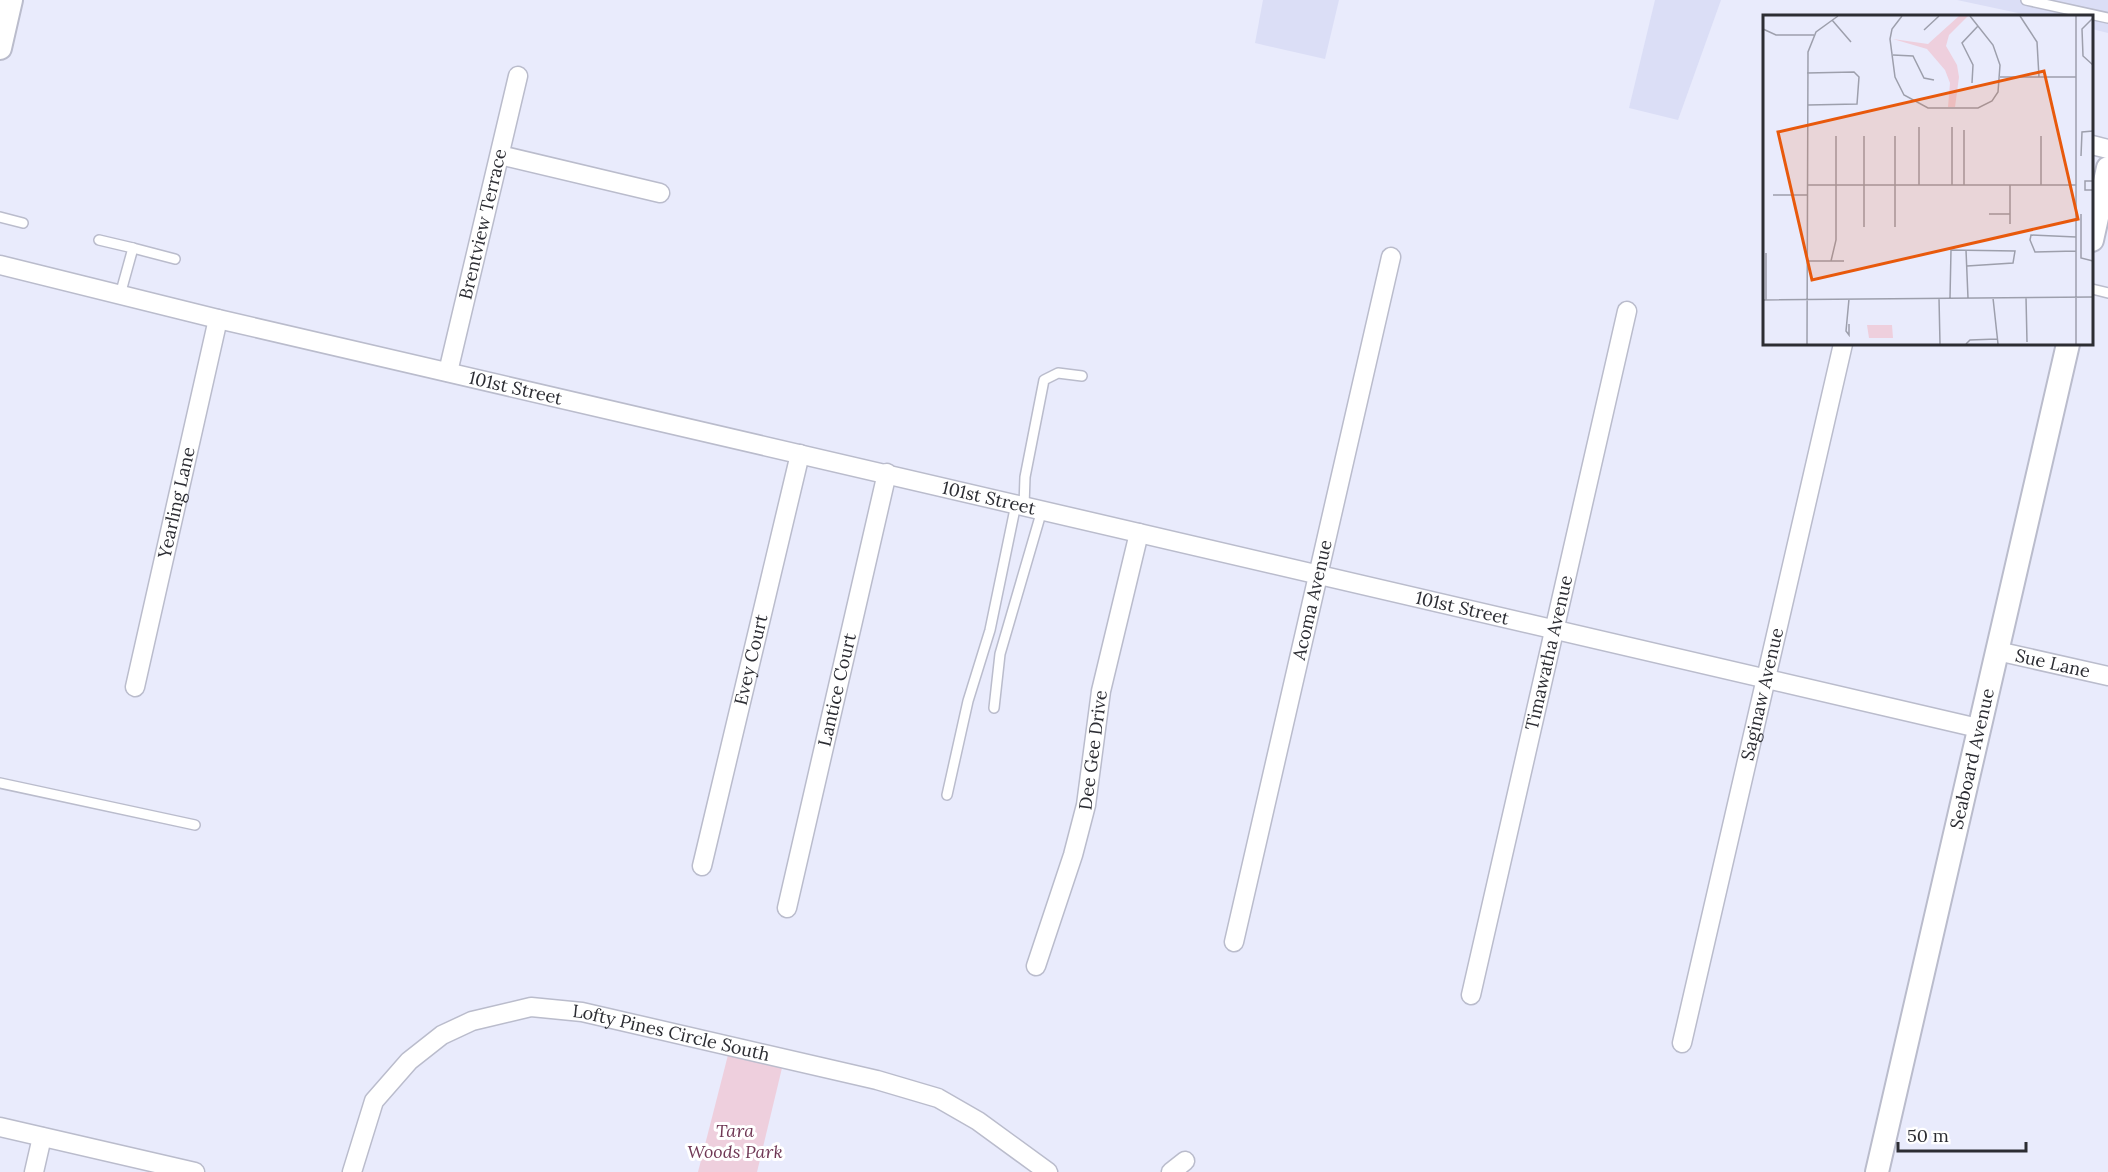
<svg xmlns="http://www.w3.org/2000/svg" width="2108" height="1172" viewBox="0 0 2108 1172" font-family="Lora,serif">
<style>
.built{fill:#dbdef6}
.green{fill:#eecfdd}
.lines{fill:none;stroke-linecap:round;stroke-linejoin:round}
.service-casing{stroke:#babccc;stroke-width:12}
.minor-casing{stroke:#babccc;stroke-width:21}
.tertiary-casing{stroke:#babccc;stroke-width:26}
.service{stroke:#fff;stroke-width:9}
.minor{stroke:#fff;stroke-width:18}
.tertiary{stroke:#fff;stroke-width:22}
.labels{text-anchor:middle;stroke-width:6;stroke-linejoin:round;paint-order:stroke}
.street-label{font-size:18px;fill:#2c2d33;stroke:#fff}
.park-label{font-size:18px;font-style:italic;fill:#703855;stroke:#fff}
.inset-road{fill:none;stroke:#9d9fac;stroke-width:1.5}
.view{fill:#e8590c;fill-opacity:0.15;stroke:#e8590c;stroke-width:3}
.inset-edge{fill:none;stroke:#2c2d33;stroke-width:3}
</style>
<rect width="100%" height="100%" fill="#e9ebfc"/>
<!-- built -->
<g class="built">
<polygon points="1263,0 1339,0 1325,59 1255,43"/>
<polygon points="1655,0 1721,0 1678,120 1629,108"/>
<polygon points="1957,0 2108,0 2108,33 2092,29 2092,16 2032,16"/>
</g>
<!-- green -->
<polygon class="green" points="728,1055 782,1068 757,1172 698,1172"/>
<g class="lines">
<defs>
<g id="service">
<polyline points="2026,0 2108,18"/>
<polyline points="0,217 23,223"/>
<polyline points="99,240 133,248 120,295"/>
<polyline points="133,248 175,259"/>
<polyline points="2092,289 2108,293"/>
<polyline points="1024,506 1025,477 1044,380 1058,373 1082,376"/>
<polyline points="994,708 1000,654 1042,510"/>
<polyline points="0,783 195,825"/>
<polyline points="947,795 968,701 990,630 1016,504"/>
</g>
<g id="minor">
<polyline points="2092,145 2108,149"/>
<polyline points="500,155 660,193"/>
<path id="s1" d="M0 265 218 319 1978 728"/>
<path id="s2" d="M448 372 518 76"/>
<path id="s3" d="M1997 651 2108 676"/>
<path id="s4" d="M135 687 218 319"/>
<path id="s5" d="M702 866 800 454"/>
<path id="s6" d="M787 908 887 473"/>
<path id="s7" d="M1234 942 1391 257"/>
<path id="s8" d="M1036 966 1073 855 1086 805 1101 691 1139 533"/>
<path id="s9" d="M1471 995 1627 311"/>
<path id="s10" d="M1682 1043 1843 344"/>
<polyline points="0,1127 195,1172"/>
<polyline points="34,1172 42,1137"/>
<path id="s11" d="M352 1172 374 1101 409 1061 442 1035 472 1021 531 1007 582 1012 877 1080 938 1098 978 1121 1048 1172"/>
<polyline points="1171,1172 1185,1161"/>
</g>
<g id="tertiary">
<polyline points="0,48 11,0"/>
<polyline points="2092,240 2108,168"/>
<path id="s12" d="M1877 1172 2068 344"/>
</g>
</defs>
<!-- service casing -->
<use href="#service" class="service-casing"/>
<!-- minor casing -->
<use href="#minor" class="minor-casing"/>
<!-- tertiary casing -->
<use href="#tertiary" class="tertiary-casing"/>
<!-- service -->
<use href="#service" class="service"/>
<!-- minor -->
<use href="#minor" class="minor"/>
<!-- tertiary -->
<use href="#tertiary" class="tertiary"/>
</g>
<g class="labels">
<!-- street labels -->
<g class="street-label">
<text dy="6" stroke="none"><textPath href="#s2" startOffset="152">Brentview Terrace</textPath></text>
<text dy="6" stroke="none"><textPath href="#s1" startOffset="530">101st Street</textPath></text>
<text dy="6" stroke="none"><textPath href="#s1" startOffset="1016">101st Street</textPath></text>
<text dy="6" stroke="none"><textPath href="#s4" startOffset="189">Yearling Lane</textPath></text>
<text dy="6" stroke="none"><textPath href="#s7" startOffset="351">Acoma Avenue</textPath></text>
<text dy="6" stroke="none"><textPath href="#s1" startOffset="1502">101st Street</textPath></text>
<text dy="6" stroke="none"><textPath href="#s9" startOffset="351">Timawatha Avenue</textPath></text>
<text dy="6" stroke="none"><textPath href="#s5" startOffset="212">Evey Court</textPath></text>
<text dy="6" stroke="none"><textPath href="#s3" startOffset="57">Sue Lane</textPath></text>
<text dy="6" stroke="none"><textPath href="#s6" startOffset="224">Lantice Court</textPath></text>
<text dy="6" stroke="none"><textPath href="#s10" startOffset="358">Saginaw Avenue</textPath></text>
<text dy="6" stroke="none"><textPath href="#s8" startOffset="224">Dee Gee Drive</textPath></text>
<text dy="6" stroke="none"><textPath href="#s12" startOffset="424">Seaboard Avenue</textPath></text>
<text dy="6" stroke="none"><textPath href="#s11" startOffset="406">Lofty Pines Circle South</textPath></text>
</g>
<!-- park labels -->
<g class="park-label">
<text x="735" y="1137">Tara<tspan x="735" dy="21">Woods Park</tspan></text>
</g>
</g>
<!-- overview -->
<g transform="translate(1763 15)">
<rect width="330" height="330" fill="#e9ebfc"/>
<path d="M196 1H205L186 20 183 31 194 50 196 62 192 92H185L187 68 182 55 164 34 130 24 165 29ZM104 310H129L130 323H106Z" fill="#eecfdd"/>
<path class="inset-road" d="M139 1 129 14 127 24 132 62 141 80 165 93H215L229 86 235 77 237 50 230 30 207 1M257 1 274 27 276 62M330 3 319 14 320 41 330 50M69 5 88 27M0 14 13 20H51M161 15 176 1M130 40 150 41 161 63 171 65M44 58 91 57 96 62 94 89 45 90M237 62H313M209 68 210 50 199 28 215 11M189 112V170M101 121V212M132 121V212M278 121V170M318 141 319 117 330 116M330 166H322V175H330M44 170H313M156 170V112M201 170V115M10 180H44M226 199H247M318 199V243L330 246M247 209V170M203 235 205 283M313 236 272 237 267 225 268 220 313 222M3 238V285M44 246H81M68 246 73 225V121M263 282 264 327M176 283 177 329M187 283 188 235 252 236 250 248 204 251M230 283 235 329M86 284 83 316 86 320V309M0 285 330 282M44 329 45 37 53 17 75 1M203 329 207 325 234 324M313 329V1"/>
<path class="view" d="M281 56 315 204 49 265 15 117Z"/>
<rect width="330" height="330" class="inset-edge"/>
</g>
<!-- scale -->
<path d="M1898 1142v9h128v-9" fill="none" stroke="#2c2d33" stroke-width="3"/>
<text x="1907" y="1142" font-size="18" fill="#2c2d33" stroke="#ffffff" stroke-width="4.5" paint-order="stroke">50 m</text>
</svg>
